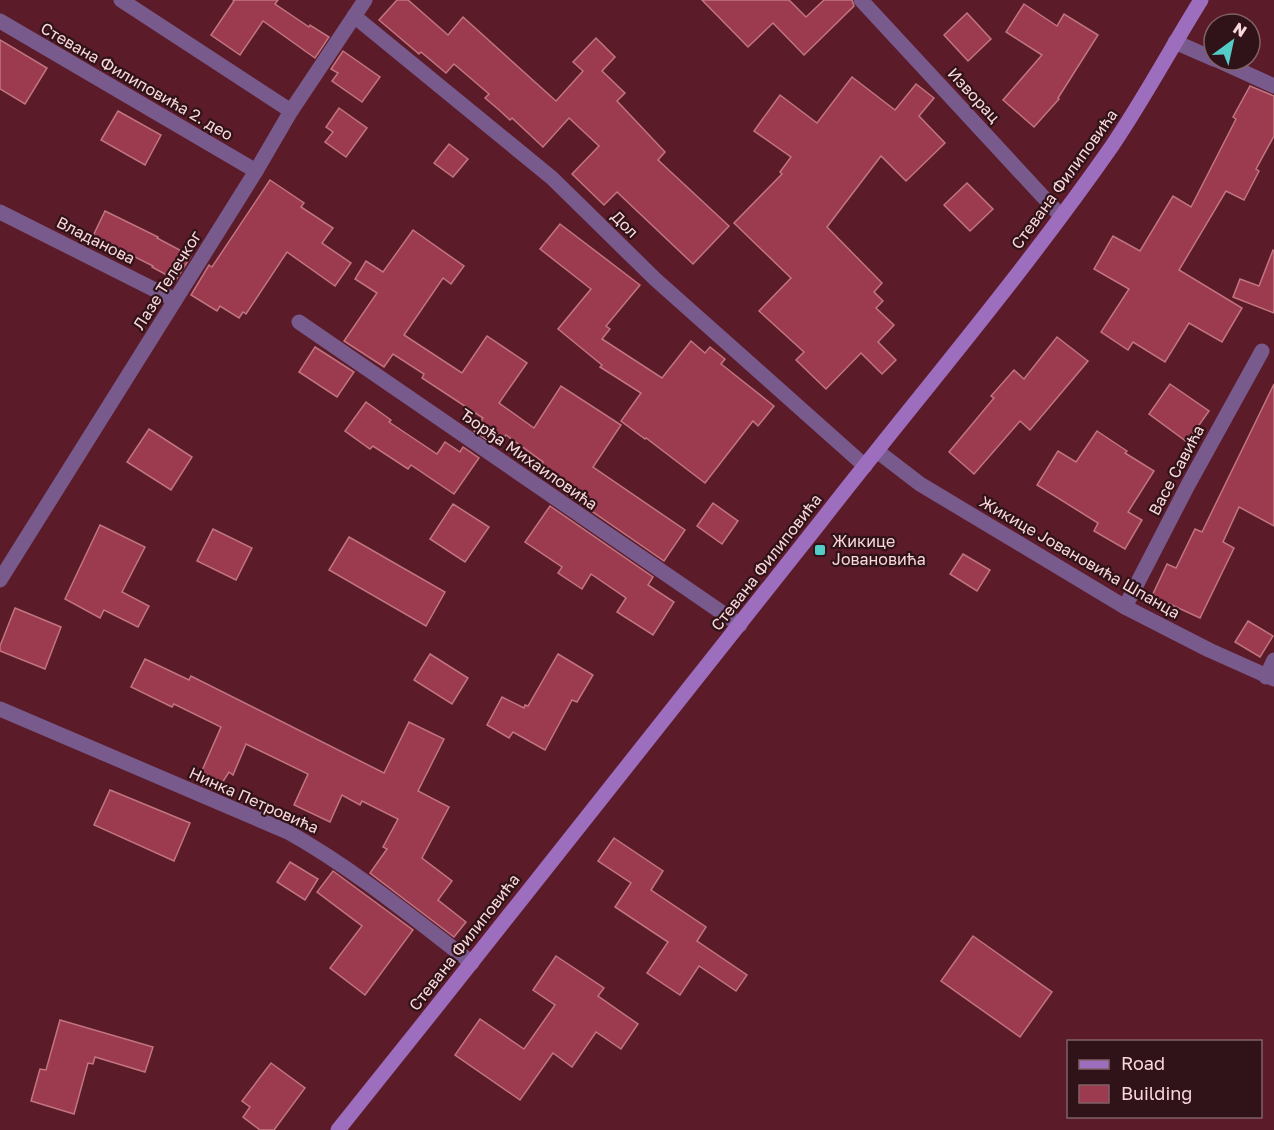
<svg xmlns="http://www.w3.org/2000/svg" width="1274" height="1130" viewBox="0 0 1274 1130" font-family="'Golos Text',sans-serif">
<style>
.building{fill:#9c3b4f;stroke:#c17580;stroke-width:1.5}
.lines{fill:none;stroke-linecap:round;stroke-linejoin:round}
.street{stroke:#785a8d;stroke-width:15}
.secondary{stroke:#9d6dbe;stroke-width:15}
.poi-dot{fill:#54cdc8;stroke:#301318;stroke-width:2}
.labels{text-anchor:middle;stroke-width:4.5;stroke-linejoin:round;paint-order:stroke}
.street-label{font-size:16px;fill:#f9d7db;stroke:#301318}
.poi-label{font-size:16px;fill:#f9d7db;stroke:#301318;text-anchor:start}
</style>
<rect width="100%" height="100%" fill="#5c1b29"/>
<!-- building -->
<g class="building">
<polygon points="233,0 278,0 275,4 309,27 310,25 329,37 315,58 263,21 240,55 211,35 234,1"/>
<polygon points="397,0 408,0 448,35 463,17 556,101 583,71 573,62 596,38 615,57 602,71 625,93 617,101 665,152 658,160 729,226 693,264 617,192 604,205 572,174 599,146 569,118 543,147 512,118 510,120 498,109 485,98 489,94 454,64 446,73 421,52 419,54 379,20"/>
<polygon points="702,0 789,0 806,17 824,0 852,0 854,6 804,55 773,23 748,47"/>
<polygon points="1024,4 1057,26 1064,14 1098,35 1058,98 1059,99 1034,127 1003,100 1042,55 1006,32"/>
<polygon points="967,13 991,39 968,61 944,35"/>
<polygon points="0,40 47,68 25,104 0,89"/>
<polygon points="343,51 380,77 362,102 332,81 338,73 331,69"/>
<polygon points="852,77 895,110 916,84 934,98 919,116 945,143 906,181 881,156 827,227 882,283 874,292 883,301 876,308 894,325 878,342 896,360 882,374 861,353 826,389 796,360 804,352 759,311 791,278 734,223 782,174 780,172 791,157 754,131 780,95 817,123"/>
<polygon points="1250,86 1274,96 1274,136 1256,169 1259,171 1244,200 1226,191 1179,270 1242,308 1222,342 1189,323 1165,362 1133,342 1128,350 1101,332 1129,289 1094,269 1113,236 1140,251 1173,196 1191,207 1236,119 1233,117"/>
<polygon points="339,108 367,128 346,157 325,142 333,132 326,127"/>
<polygon points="118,111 161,135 145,165 101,140"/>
<polygon points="449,144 468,159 453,177 434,163"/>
<polygon points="270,180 304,203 301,207 333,228 322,243 351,263 335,286 287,252 246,314 243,312 239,318 220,306 217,311 191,295 209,265 212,267"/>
<polygon points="967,183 993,209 970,231 944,205"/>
<polygon points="105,211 158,237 157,238 191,256 176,280 152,267 153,266 93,236"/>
<polygon points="560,224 640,285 606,326 610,329 602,339 662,378 691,341 705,353 710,347 725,359 721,364 774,406 758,426 753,421 705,483 646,438 645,439 621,421 641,393 600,367 602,365 558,329 591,289 540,249"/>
<polygon points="413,230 464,266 451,284 443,278 404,335 462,373 487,336 527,363 499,403 534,428 561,386 621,425 593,467 685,530 664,561 561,490 564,485 539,468 543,462 506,435 503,439 496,434 490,442 474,431 483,418 422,378 424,374 393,354 384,367 344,341 377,293 355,279 366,261 383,272"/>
<polygon points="1273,250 1274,251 1274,313 1233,297 1240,279 1259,286"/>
<polygon points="1057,337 1088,361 1030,430 1020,421 974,474 949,452 994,398 991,396 1014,370 1024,379"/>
<polygon points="315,347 354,372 337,397 299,372"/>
<polygon points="1170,384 1209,411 1187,442 1149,414"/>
<polygon points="1274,384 1274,526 1239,507 1223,542 1234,548 1200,618 1152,596 1167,564 1176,568 1195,529 1202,532"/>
<polygon points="366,402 391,420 389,422 437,454 445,442 460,452 463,447 479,458 454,494 411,465 408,469 373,446 370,449 345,431"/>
<polygon points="149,429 192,457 171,490 127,462"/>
<polygon points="1097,431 1127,451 1125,453 1154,471 1128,512 1142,520 1125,549 1094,531 1098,523 1037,485 1058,451 1076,462"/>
<polygon points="713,503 738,521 722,544 697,526"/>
<polygon points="453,504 489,527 465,562 430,539"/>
<polygon points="550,506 653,577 648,585 674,602 653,635 617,612 626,598 591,574 582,589 558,573 562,567 525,542"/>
<polygon points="100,525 145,547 122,592 149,606 138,627 104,610 100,618 65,599"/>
<polygon points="213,529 252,548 236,580 197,561"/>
<polygon points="349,537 445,592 426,626 329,570"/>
<polygon points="963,554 990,570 977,591 950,574"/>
<polygon points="15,608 61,627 45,669 0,651 0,646"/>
<polygon points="1248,621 1273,636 1260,657 1235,642"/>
<polygon points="430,654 468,678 452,704 414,680"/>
<polygon points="558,654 593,675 577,702 572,700 545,750 513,732 509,738 487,725 502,697 524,708 525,705 528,706"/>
<polygon points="145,659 189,680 191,676 384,773 409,722 444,739 418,791 449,807 422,858 452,881 438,900 466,922 454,937 370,873 387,849 383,847 398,819 362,801 360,805 342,795 330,822 294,805 308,774 246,744 233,775 229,772 217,791 197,782 221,727 174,704 172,707 131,687"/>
<polygon points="110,790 190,823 174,861 94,825"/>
<polygon points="614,838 663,871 651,890 706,927 697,941 747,975 736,991 699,966 680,995 647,973 668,942 615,907 631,883 598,861"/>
<polygon points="290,862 318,879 305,900 277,882"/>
<polygon points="333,871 413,930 365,995 330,968 362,926 317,892"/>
<polygon points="973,936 1052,992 1020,1037 941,981"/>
<polygon points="556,956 604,988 598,996 638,1024 621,1049 596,1032 572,1067 553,1053 520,1100 455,1055 480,1019 524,1049 555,1005 533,990"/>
<polygon points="60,1020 153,1047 145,1072 95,1057 93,1064 88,1063 74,1114 31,1101 40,1069 46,1070"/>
<polygon points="271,1063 305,1088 274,1130 260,1130 243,1117 250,1107 242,1101"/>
</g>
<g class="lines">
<!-- street -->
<g class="street">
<polyline points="121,0 291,111"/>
<polyline points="861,0 1060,215"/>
<polyline points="354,16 552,178 655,279 865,466"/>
<polyline points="0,21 256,171"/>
<polyline points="1175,42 1214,59"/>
<polyline points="1217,60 1274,86"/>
<polyline points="0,212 175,300"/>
<polyline points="299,322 740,625"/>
<polyline points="877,451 920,484 1125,607 1209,650 1274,679"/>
<polyline points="0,580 256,171 291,111 365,0"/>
<polyline points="1125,607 1188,485 1262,351"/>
<polyline points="1266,677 1274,660"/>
<path d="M0 709 288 832C354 869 412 917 472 963"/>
</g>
<!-- secondary -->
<path class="secondary" d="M338 1130C499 929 659 727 818 525 916 399 1020 278 1112 146 1144 99 1171 48 1201 0"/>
</g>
<!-- markers -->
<rect class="poi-dot" x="814" y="544" width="12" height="12" rx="3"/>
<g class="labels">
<!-- street labels -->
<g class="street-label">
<text transform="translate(137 81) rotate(30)" y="6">Стевана Филиповића 2. део</text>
<text transform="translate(974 95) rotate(47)" y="6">Изворац</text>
<text transform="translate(1064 179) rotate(-54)" y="6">Стевана Филиповића</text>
<text transform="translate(625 224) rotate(45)" y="6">Дол</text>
<text transform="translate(96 240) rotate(27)" y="6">Владанова</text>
<text transform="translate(167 280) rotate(-58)" y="6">Лазе Телечког</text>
<text transform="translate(529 459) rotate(35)" y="6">Ђорђа Михаиловића</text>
<text transform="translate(1176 470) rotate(-62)" y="6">Васе Савића</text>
<text transform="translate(1080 557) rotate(30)" y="6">Жикице Јовановића Шпанца</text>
<text transform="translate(766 562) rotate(-52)" y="6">Стевана Филиповића</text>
<text transform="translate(254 800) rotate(24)" y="6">Нинка Петровића</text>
<text transform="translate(464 942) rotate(-52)" y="6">Стевана Филиповића</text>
</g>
<!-- poi labels -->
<g class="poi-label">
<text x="832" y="547">Жикице<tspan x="832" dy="18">Јовановића</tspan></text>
</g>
</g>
<!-- legend -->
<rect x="1067" y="1040" width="195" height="78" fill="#301318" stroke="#806166" stroke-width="1.5"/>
<rect x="1079" y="1060" width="30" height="9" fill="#9d6dbe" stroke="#806166" stroke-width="1.5"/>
<text x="1121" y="1070" font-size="18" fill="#f9d7db">Road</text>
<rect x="1079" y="1085" width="30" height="18" fill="#9c3b4f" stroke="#806166" stroke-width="1.5"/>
<text x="1121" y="1100" font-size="18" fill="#f9d7db">Building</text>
<!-- north arrow -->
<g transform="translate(1232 42) rotate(33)"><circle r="28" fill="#301318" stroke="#806166" stroke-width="1.5"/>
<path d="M0-4.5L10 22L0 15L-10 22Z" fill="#54cdc8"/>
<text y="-9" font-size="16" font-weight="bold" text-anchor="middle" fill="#f9d7db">N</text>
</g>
</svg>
